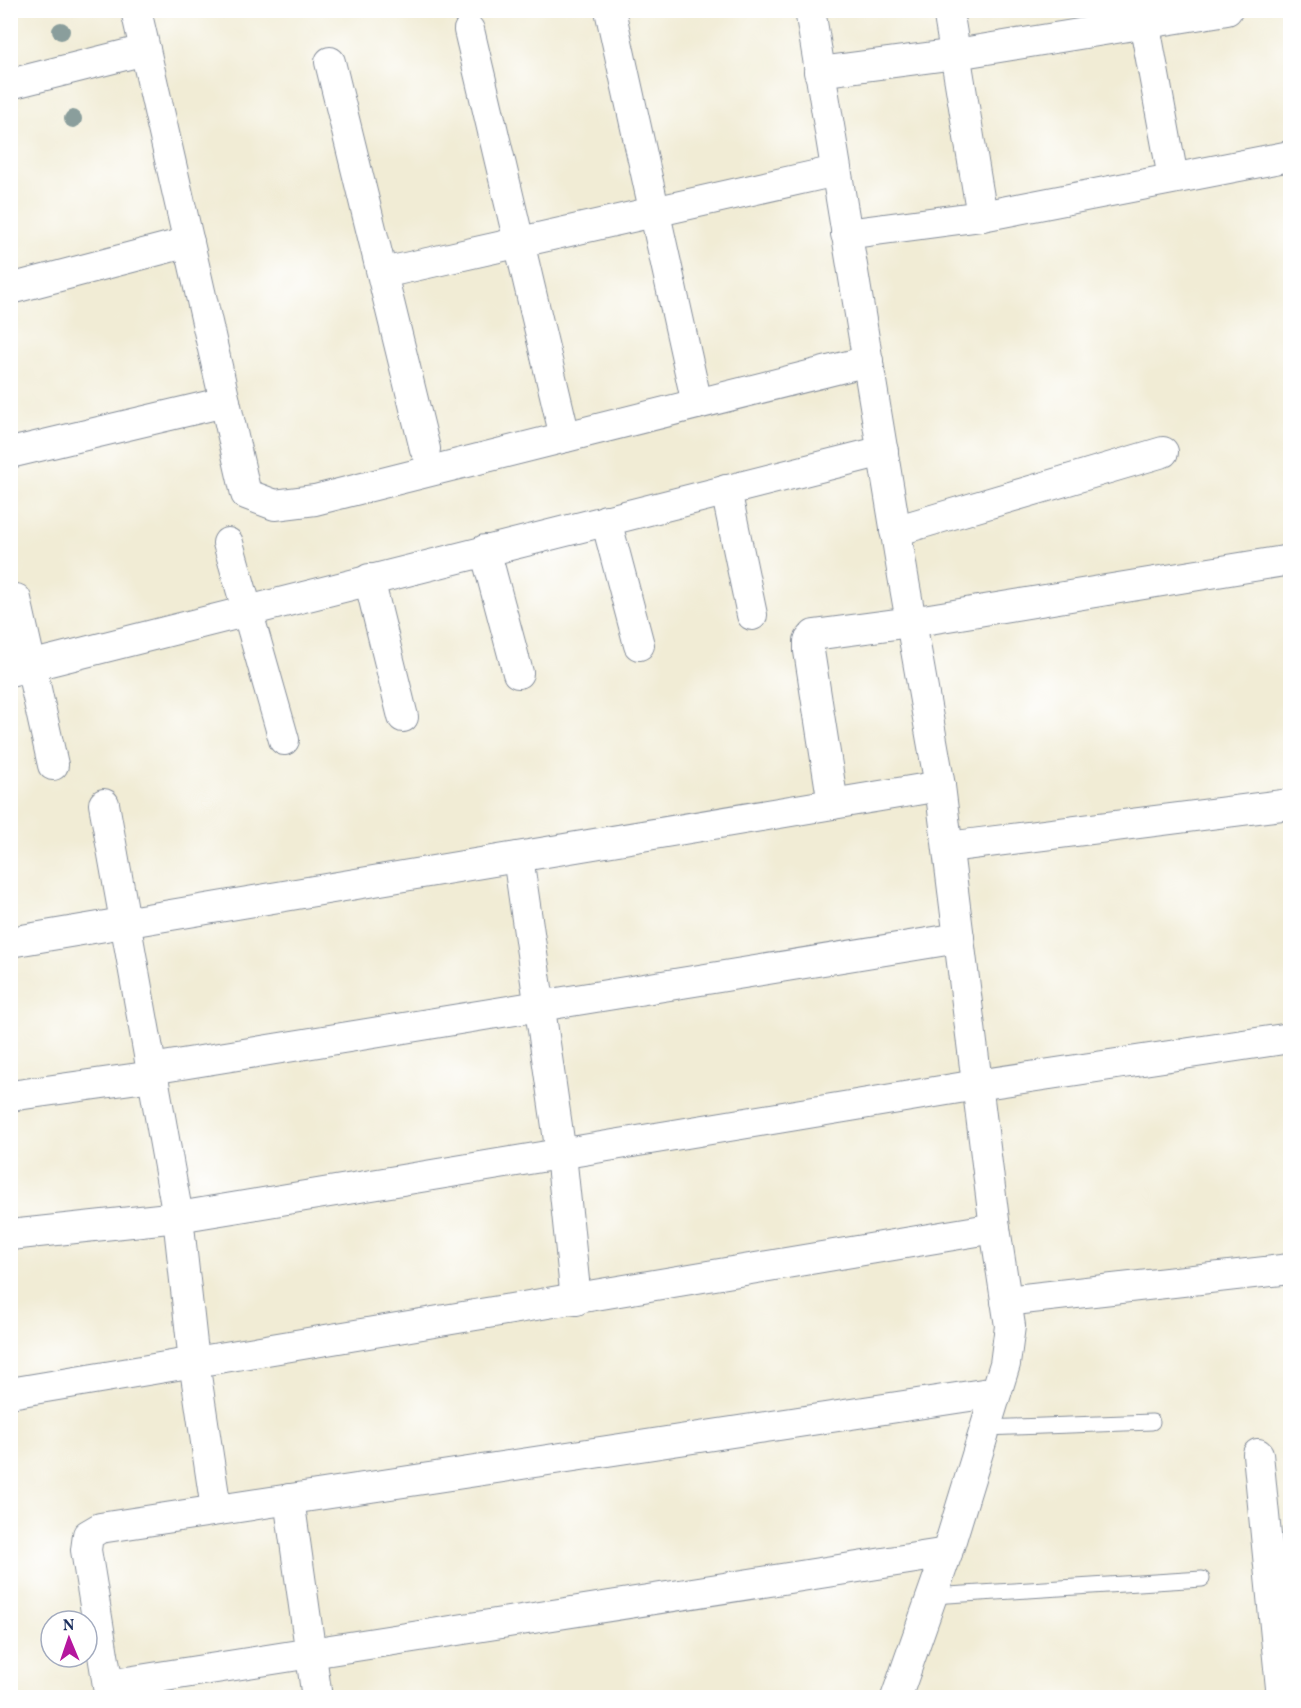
<svg xmlns="http://www.w3.org/2000/svg" width="1301" height="1708" viewBox="0 0 1301 1708" font-family="Vollkorn,serif">
<style>
.lines{fill:none;stroke-linecap:round;stroke-linejoin:round}
.lane-casing{stroke:#868e9a;stroke-width:17}
.street-casing{stroke:#868e9a;stroke-width:32}
.lane{stroke:#fff;stroke-width:15}
.street{stroke:#fff;stroke-width:30}
.tree{fill:#8a9e9c}
</style>
<rect width="100%" height="100%" fill="#fff"/>
<filter id="ink" filterUnits="userSpaceOnUse"><feTurbulence type="fractalNoise" baseFrequency=".0167" numOctaves="2"/><feDisplacementMap in="SourceGraphic" scale="12" xChannelSelector="R" yChannelSelector="G"/><feConvolveMatrix kernelMatrix="1 2 1 2 8 2 1 2 1" color-interpolation-filters="sRGB"/></filter>
<filter id="wash" filterUnits="userSpaceOnUse"><feTurbulence type="fractalNoise" baseFrequency=".008" numOctaves="4" result="noise"/><feDisplacementMap in="SourceGraphic" scale="24" xChannelSelector="R" yChannelSelector="G"/><feGaussianBlur stdDeviation="1.35" result="paint"/><feColorMatrix in="noise" values="0 0 0 0 0 0 0 0 0 0 0 0 0 0 0 0 0 1.4 0 .05"/><feComposite in="paint" operator="in"/></filter>
<g filter="url(#wash)">
<rect width="100%" height="100%" fill="#f1ecd5"/>
</g>
<g filter="url(#ink)">
<g class="lines">
<defs>
<g id="lane">
<polyline points="985,1428 1152,1422"/>
<polyline points="932,1596 1202,1579"/>
</g>
<g id="street">
<polyline points="136,10 246,494 275,505 315,500 868,361"/>
<polyline points="610,10 697,404"/>
<polyline points="810,10 903,576 940,786 995,1228 1010,1326 1005,1364 947,1553 896,1698"/>
<polyline points="948,10 982,216"/>
<polyline points="1142,10 1173,178"/>
<polyline points="469,30 565,437"/>
<polyline points="330,62 425,449"/>
<polyline points="819,72 956,54 1227,10"/>
<polyline points="10,84 145,50"/>
<polyline points="846,234 982,216 1290,156"/>
<polyline points="383,273 836,171"/>
<polyline points="10,289 189,242"/>
<polyline points="10,453 225,402"/>
<polyline points="726,490 752,615"/>
<polyline points="606,520 639,645"/>
<polyline points="895,531 1163,452"/>
<polyline points="228,543 284,740"/>
<polyline points="485,550 518,673"/>
<polyline points="369,579 403,717"/>
<polyline points="16,599 53,765"/>
<polyline points="10,671 883,451"/>
<polyline points="104,804 178,1217 194,1362 216,1509"/>
<polyline points="833,804 809,651 809,641 814,635 911,622 1290,560"/>
<polyline points="948,847 1290,804"/>
<polyline points="518,857 561,1154 576,1300"/>
<polyline points="10,942 940,786"/>
<polyline points="151,1069 959,938"/>
<polyline points="10,1096 153,1076"/>
<polyline points="10,1235 178,1217 977,1085 1290,1038"/>
<polyline points="1006,1301 1290,1269"/>
<polyline points="10,1393 995,1228"/>
<polyline points="1258,1454 1282,1698"/>
<polyline points="289,1499 317,1698"/>
<polyline points="108,1685 947,1553"/>
<polyline points="110,1698 86,1550 88,1535 100,1528 996,1392"/>
</g>
</defs>
<!-- lane casing -->
<use href="#lane" class="lane-casing"/>
<!-- street casing -->
<use href="#street" class="street-casing"/>
<!-- lane -->
<use href="#lane" class="lane"/>
<!-- street -->
<use href="#street" class="street"/>
</g>
<!-- trees -->
<g class="tree">
<circle cx="61" cy="31" r="9"/>
<circle cx="73" cy="119" r="9"/>
</g>
</g>
<!-- margin -->
<rect width="1301" height="1708" fill="none" stroke="#fff" stroke-width="36"/>
<!-- north arrow -->
<g transform="translate(69 1639) rotate(358)"><circle r="28" fill="#ffffff" stroke="#a4acbf" stroke-width="1.5"/>
<path d="M0-4.5L10 22L0 15L-10 22Z" fill="#b5179e"/>
<text y="-9" font-size="16" font-weight="bold" text-anchor="middle" fill="#1b2f5e">N</text>
</g>
</svg>
